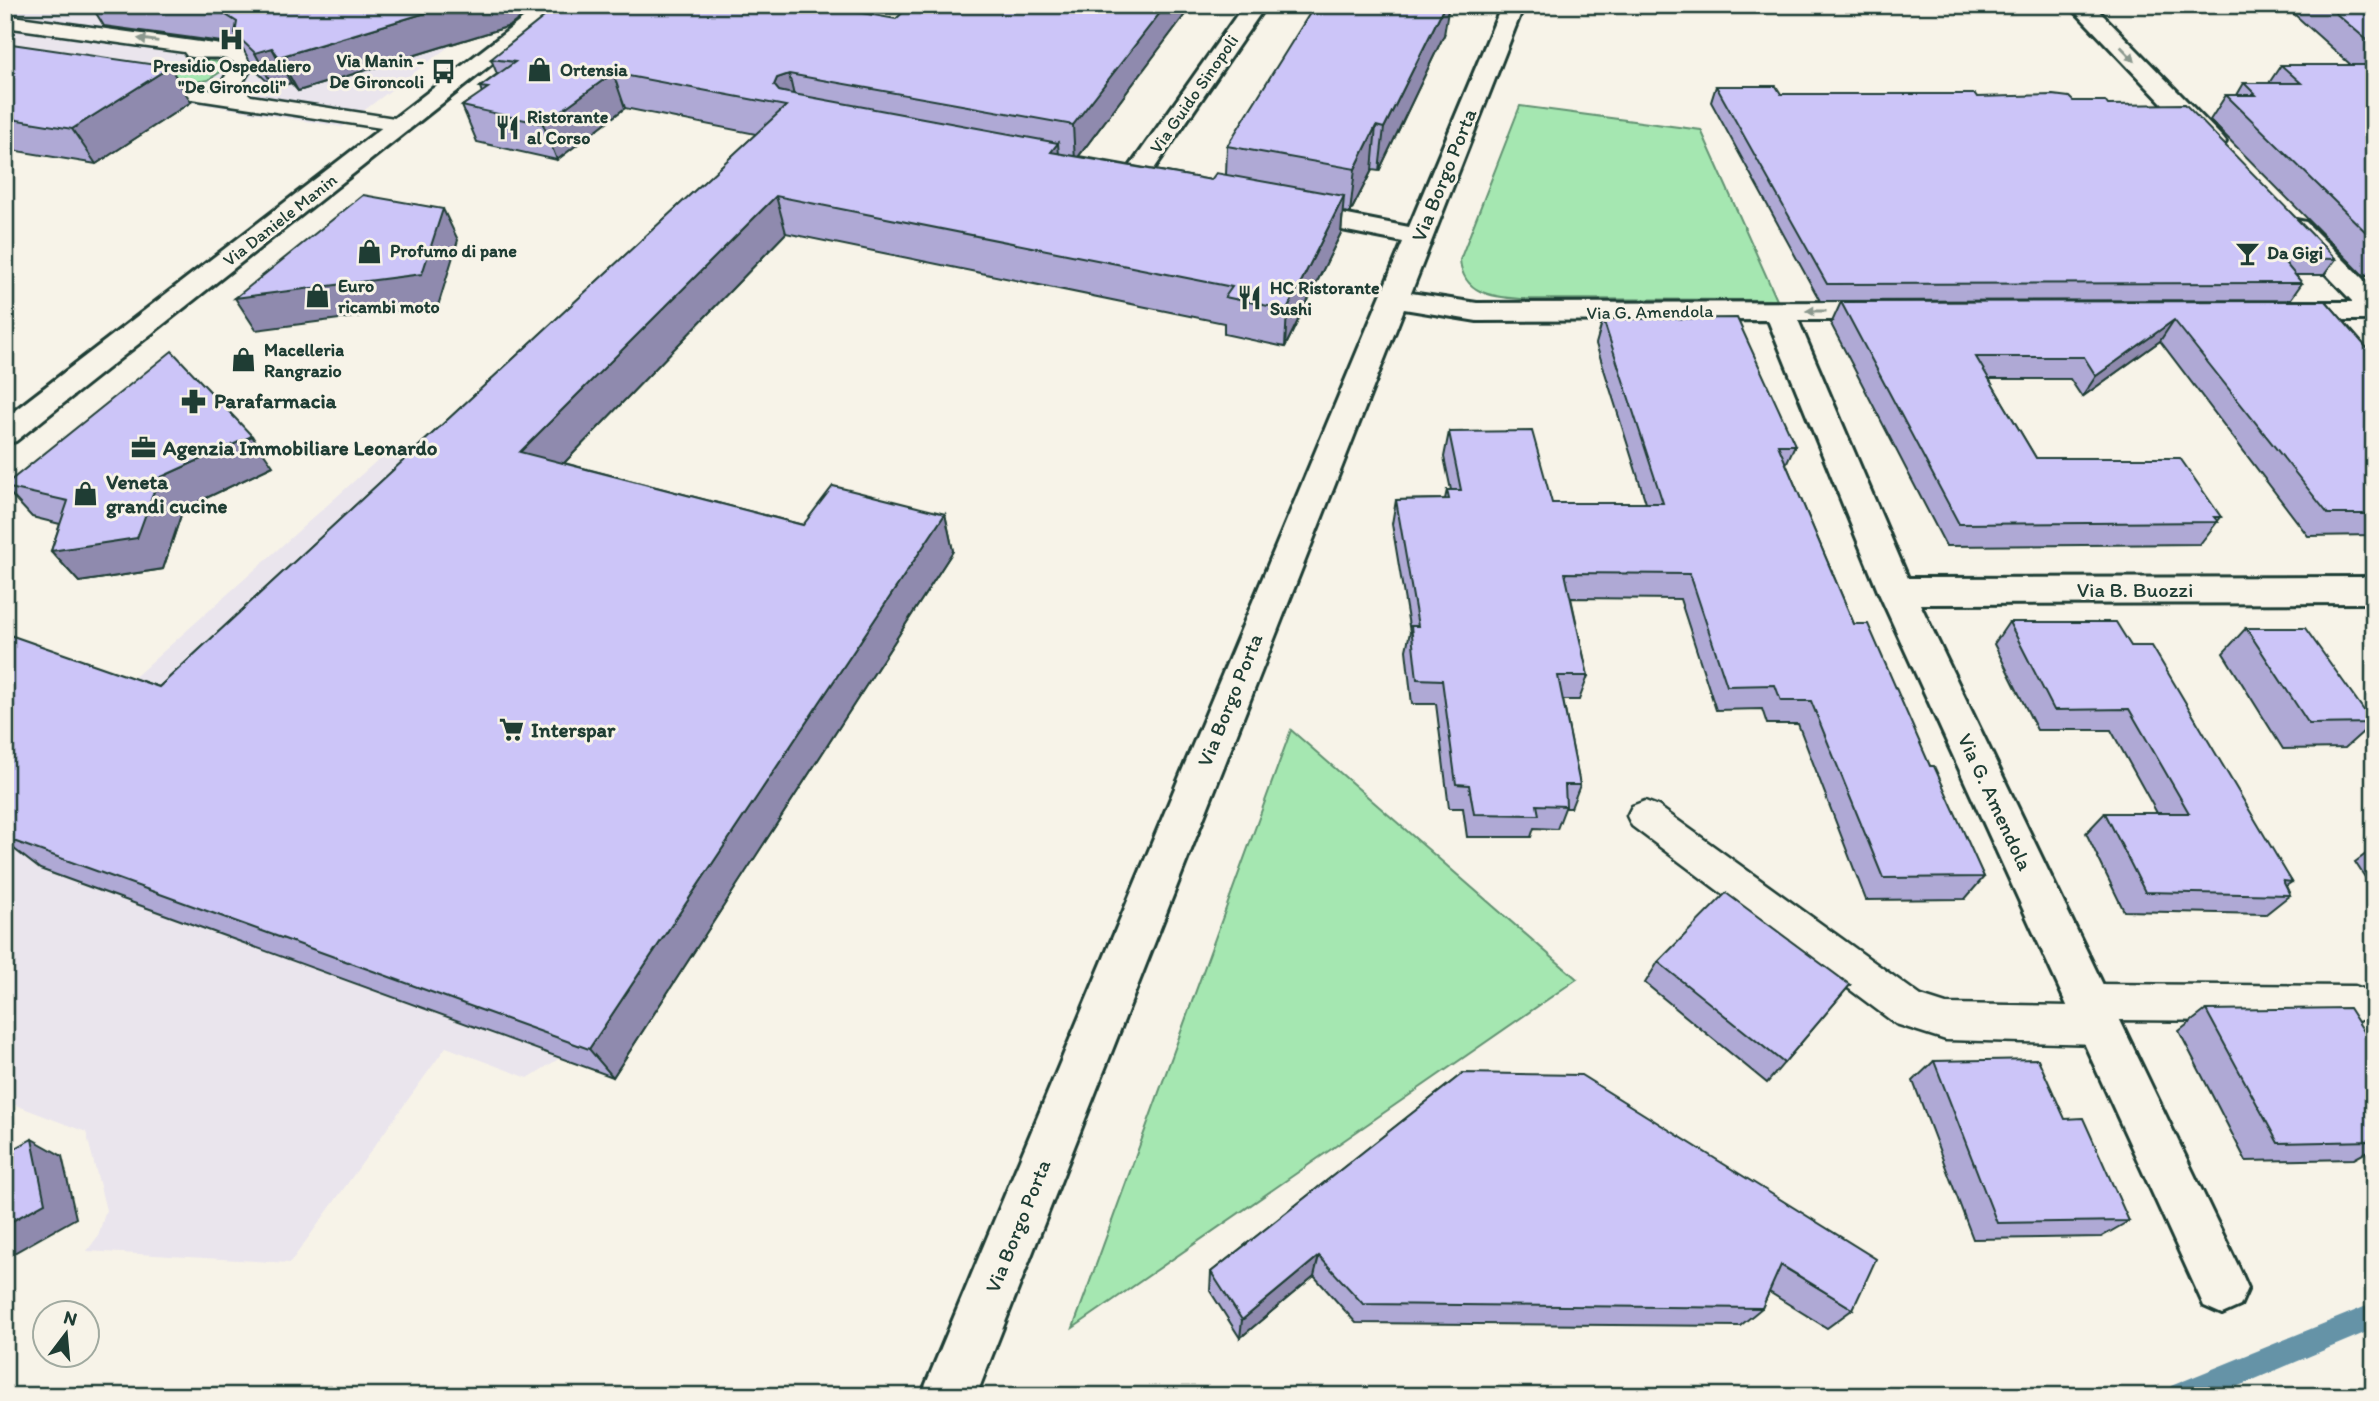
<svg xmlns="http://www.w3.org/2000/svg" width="2379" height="1401" viewBox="0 0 2379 1401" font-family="Itim,sans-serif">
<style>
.built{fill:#eae5ed}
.green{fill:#a5e7b1;stroke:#629272;stroke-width:2}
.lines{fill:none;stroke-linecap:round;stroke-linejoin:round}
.stream{fill:#6593a7;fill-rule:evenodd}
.lane-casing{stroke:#1f3d34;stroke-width:5}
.street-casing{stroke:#1f3d34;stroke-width:6}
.secondary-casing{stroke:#1f3d34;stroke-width:6}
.lane{fill:#f7f3e8;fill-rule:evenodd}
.street{fill:#f7f3e8;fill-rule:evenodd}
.secondary{fill:#f7f3e8;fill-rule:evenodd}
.wall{fill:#afa9d5;stroke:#1f3d34;stroke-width:2}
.shaded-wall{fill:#8f8aae;stroke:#1f3d34;stroke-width:2}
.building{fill:#ccc5f8;stroke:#1f3d34;stroke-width:2}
.oneway{fill:#8b988e}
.labels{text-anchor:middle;stroke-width:6;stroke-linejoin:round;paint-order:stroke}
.far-poi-label{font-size:18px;font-weight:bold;fill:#1f3d34;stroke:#f7f3e8;text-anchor:start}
.far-street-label{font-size:18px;fill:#1f3d34;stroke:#f7f3e8}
.street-label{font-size:21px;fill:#1f3d34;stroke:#f7f3e8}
.poi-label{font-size:21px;font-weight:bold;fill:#1f3d34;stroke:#f7f3e8;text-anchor:start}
</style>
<rect width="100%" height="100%" fill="#f7f3e8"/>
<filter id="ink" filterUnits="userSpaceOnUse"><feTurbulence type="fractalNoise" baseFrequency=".0143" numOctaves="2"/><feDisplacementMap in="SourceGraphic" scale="14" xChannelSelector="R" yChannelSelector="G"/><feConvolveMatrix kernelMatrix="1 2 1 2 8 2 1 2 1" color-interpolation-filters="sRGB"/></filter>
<g filter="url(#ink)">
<!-- built -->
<g class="built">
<polygon points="5,5 504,5 342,127 5,72"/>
<polygon points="390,449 456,468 560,1058 528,1078 446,1047 290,1263 87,1251 98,1236 106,1210 86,1132 5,1101 5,793"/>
</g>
<!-- green -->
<g class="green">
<polygon points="204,59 223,63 222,71 208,80 178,85 169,69 185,62"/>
<path d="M1520 106 1701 130 1777 300 1521 299C1492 297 1463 294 1460 260Z"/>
<polygon points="1291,730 1577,979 1073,1328"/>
</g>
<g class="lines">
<!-- stream -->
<polygon class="stream" points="2374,1303 2374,1329 2215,1396 2167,1396 2171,1386"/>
<defs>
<g id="lane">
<path d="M5 15 236 47 254 59C254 71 242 77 242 88L251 96 401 119 409 120 412 125 409 130 401 131 132 90 129 86 132 82 139 80 223 92 222 82 234 62C219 54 203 60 187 56L184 52 5 27Z"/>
<polygon points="1645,801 1658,806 1921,996 1946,1004 2071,1006 2069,1002 2075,989 2089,984 2355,986 2369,991 2374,1006 2369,1017 2355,1022 2117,1020 2119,1025 2113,1038 2099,1044 1946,1040 1896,1024 1632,826 1627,816 1632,806"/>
</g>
<g id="street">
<polygon points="1244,5 1266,5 1141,188 1132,190 1123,188 1119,182"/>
<polygon points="1502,5 1524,5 1411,293 1477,303 1890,302 1900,305 1905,311 1900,317 1890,320 1798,320 1908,578 2374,577 2374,603 1920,604 2240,1270 2248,1288 2240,1306 2222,1314 2204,1306 1878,591 1768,320 1477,321 1404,309 976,1396 921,1396 1403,242 1291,220 1281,218 1277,212 1281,206 1291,204 1409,227"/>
<polygon points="2069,5 2093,5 2222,137 2226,142 2222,147 2213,150 2204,147"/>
<polygon points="2296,220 2306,222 2374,290 2374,320 2283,320 2273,317 2268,311 2273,305 2283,302 2353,302 2282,228 2286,222"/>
</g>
<polygon id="secondary" points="541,5 566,5 16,441 5,444 5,418"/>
</defs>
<!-- lane casing -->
<use href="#lane" class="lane-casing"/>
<!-- street casing -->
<use href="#street" class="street-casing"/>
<!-- secondary casing -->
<use href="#secondary" class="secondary-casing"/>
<!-- lane -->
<use href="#lane" class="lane"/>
<!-- street -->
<use href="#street" class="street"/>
<!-- secondary -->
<use href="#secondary" class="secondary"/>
</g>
<!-- wall -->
<g class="wall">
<polygon points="91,5 537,5 510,26 298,91 291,83 274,88 254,69 243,49 236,44 104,26"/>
<polygon points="911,5 1192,5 1079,156 1211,180 1226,175 1227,146 1444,35 1379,171 1372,170 1350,213 1343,212 1341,233 1285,347 1224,334 1224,323 786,233 564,463 803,525 945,514 953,551 613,1077 40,869 5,842 5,636 159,687 756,134 625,108 557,160 477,142 462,106 482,93 480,87 497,74 491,59 896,19"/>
<polygon points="2284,5 2374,5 2374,276 2364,276 2210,120 2226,95 2237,95 2244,83 2269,83 2281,65 2351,65"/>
<polygon points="5,43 191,102 96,164 5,149"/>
<polygon points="1716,86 1781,94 1977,97 2073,101 2108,105 2336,259 2324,275 2295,275 2302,283 2290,300 1820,301 1711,102"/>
<polygon points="2326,301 2374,356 2374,535 2308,536 2160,341 2082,397 2070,379 1989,379 2036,458 2221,517 2200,544 1946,546 1831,324 1841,302"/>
<polygon points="1603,319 1795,445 1786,464 1854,624 1930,766 1984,877 1965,899 1866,900 1798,724 1767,724 1762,709 1716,710 1680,599 1571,598 1588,676 1579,700 1563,700 1580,785 1571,808 1565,808 1557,829 1534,828 1531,837 1467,837 1463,808 1449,808 1436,704 1412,704 1406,650 1410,632 1392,524 1396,500 1445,499 1447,490 1451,490 1444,457 1449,432 1552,503 1646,503 1596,344"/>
<polygon points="273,466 183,509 163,569 79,582 51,551 60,524 32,517 5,488 5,485"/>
<polygon points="2009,622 2131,646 2292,882 2286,886 2290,895 2266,914 2124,911 2086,833 2105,813 2157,813 2111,730 2037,730 1994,644"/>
<polygon points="2246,628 2373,723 2345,748 2283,749 2223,653"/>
<polygon points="2374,848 2374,891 2355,862"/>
<polygon points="1658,962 1850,985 1767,1083 1645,983"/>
<polygon points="2206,1010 2374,1047 2374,1148 2354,1159 2246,1161 2179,1031"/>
<polygon points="1934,1061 2065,1119 2129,1221 2101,1237 1973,1239 1913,1081"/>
<polygon points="1463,1073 1853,1309 1827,1328 1769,1292 1762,1308 1740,1326 1356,1323 1314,1276 1240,1338 1210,1291 1211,1272"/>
</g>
<!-- shaded-wall -->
<g class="shaded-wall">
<polygon points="452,5 537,5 510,26 298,91 279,57"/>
<polygon points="1166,5 1192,5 1075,161 1073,125"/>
<polygon points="1445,5 1449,5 1444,35 1379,171 1384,128"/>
<polygon points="272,48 291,83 274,88 255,53"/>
<polygon points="170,67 191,102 96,164 72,129"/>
<polygon points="613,73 625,108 557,160 543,124"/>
<polygon points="789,74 797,109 786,106 774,85 777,78"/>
<polygon points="1376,126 1372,170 1350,213 1355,169"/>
<polygon points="1058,143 1061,179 1051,152"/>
<polygon points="776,196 786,233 539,489 520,452"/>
<polygon points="1344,196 1341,233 1285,347 1287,310"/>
<polygon points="443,209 458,240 438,306 256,330 235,298"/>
<polygon points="2174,320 2160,341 2082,397 2096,376"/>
<polygon points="252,436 273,466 183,509 163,569 79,582 51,551 159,478"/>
<polygon points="945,514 953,551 613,1077 589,1049"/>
<polygon points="32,1139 62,1156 76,1218 5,1258 5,1225"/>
<polygon points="1319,1256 1314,1276 1240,1338 1242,1320"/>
</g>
<!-- building -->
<g class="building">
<polygon points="180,5 452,5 279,57 272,48 255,53 235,34 237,22 218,10"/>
<polygon points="559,5 816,5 896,19 911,5 1166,5 1073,125 789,74 777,78 774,85 779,91 788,93 1058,143 1051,152 1211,180 1216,173 1344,196 1287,310 1225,297 1232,287 776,196 520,452 803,525 833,486 945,514 589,1049 5,838 5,829 11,824 5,822 5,636 7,634 159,687 786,106 613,73 543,124 462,106 488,88 480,87 515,62 491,59"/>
<polygon points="1315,5 1445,5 1384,128 1376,126 1355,169 1227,146"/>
<polygon points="2326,5 2374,5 2374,46"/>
<polygon points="5,43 170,67 72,129 5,118"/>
<polygon points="2281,65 2374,65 2374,240 2226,95 2256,95 2244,83 2301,83"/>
<polygon points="1716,86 1776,86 1781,94 1975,94 1977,97 2053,95 2069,97 2073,101 2105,101 2108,105 2185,104 2336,259 2281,258 2302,283 1827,284"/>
<polygon points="363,195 443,209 422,274 235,298"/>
<polygon points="2326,301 2374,356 2374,514 2328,514 2174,320 2096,376 2084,357 1976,357 2036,458 2180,458 2221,517 2214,517 2218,522 1959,524 1841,302"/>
<polygon points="1737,318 1795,445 1778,445 1854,624 1868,624 1930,766 1934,766 1984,877 1883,878 1811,701 1781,701 1775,685 1727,686 1690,574 1565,573 1588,676 1558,676 1580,785 1565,785 1566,806 1537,805 1539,815 1474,814 1469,785 1456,784 1442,680 1417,679 1411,626 1418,626 1396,500 1449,499 1447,490 1461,490 1449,432 1532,431 1552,503 1663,503 1603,319"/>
<polygon points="172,351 252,436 159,478 137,538 51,551 68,501 5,487 5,485"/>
<polygon points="2009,622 2116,622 2131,646 2152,646 2292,882 2283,881 2290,895 2145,892 2105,813 2189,813 2129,709 2054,710"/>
<polygon points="2246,628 2305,628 2373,723 2309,724"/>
<polygon points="1726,893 1850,985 1784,1063 1658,962"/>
<polygon points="2349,1008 2374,1047 2374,1141 2278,1143 2206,1010"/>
<polygon points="2038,1059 2065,1119 2083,1118 2129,1221 1997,1223 1934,1061"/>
<polygon points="1463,1073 1581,1075 1876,1259 1853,1309 1781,1265 1762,1308 1363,1304 1319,1256 1242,1320 1211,1272"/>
<polygon points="32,1139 45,1203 5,1225 5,1154"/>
</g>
<!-- one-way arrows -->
<defs><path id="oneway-solid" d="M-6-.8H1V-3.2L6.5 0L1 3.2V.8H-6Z" transform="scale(1.75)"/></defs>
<g class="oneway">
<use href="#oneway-solid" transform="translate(148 40) rotate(-172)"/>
<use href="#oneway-solid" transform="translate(2128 54) rotate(46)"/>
<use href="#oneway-solid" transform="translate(1816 311) rotate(-180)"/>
</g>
</g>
<!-- icons -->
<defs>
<symbol id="hospital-bare" viewBox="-9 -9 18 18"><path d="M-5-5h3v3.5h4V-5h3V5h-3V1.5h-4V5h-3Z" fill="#1f3d34" stroke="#f7f3e8" stroke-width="2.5" paint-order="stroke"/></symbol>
<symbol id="shop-bare" viewBox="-9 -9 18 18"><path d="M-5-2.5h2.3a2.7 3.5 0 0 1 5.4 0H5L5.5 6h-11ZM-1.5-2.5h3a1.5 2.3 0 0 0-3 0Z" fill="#1f3d34" stroke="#f7f3e8" stroke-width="2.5" paint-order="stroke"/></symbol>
<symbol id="bus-bare" viewBox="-9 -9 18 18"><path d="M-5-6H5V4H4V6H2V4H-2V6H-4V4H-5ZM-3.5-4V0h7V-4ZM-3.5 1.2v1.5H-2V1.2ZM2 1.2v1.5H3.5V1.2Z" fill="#1f3d34" stroke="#f7f3e8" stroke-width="2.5" paint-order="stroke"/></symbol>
<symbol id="restaurant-bare" viewBox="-9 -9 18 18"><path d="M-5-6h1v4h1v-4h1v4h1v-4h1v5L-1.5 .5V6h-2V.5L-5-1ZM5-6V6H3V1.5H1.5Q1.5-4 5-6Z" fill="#1f3d34" stroke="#f7f3e8" stroke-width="2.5" paint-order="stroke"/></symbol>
<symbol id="bar-bare" viewBox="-9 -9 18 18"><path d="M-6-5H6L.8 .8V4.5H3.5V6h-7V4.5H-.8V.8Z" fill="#1f3d34" stroke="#f7f3e8" stroke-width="2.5" paint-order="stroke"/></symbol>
<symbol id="pharmacy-bare" viewBox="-9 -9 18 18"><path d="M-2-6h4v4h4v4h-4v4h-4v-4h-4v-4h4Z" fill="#1f3d34" stroke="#f7f3e8" stroke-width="2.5" paint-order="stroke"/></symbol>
<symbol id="office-bare" viewBox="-9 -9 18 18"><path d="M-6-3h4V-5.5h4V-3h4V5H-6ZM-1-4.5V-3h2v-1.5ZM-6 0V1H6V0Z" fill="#1f3d34" stroke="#f7f3e8" stroke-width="2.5" paint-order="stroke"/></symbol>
<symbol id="supermarket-bare" viewBox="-9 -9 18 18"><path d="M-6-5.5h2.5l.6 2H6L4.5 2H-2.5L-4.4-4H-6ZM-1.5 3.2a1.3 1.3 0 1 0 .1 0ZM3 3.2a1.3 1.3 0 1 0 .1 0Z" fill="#1f3d34" stroke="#f7f3e8" stroke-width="2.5" paint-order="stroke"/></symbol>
</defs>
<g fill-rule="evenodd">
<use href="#hospital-bare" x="214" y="22" width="35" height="35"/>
<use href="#shop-bare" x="522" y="52" width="35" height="35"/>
<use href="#bus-bare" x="426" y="54" width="35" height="35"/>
<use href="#restaurant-bare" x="490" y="110" width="35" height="35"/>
<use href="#shop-bare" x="352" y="234" width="35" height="35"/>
<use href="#bar-bare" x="2230" y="236" width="35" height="35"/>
<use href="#shop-bare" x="300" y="278" width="35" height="35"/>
<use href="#restaurant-bare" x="1232" y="280" width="35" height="35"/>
<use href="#shop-bare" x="226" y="342" width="35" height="35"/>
<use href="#pharmacy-bare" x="176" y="384" width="35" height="35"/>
<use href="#office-bare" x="126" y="430" width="35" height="35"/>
<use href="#shop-bare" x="68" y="476" width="35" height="35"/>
<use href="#supermarket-bare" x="494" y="712" width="35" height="35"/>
</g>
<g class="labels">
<!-- far-poi labels -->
<g class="far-poi-label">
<text x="424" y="67" text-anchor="end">Via Manin -<tspan x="424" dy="21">De Gironcoli</tspan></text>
<text x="232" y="72" text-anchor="middle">Presidio Ospedaliero<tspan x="232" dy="21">"De Gironcoli"</tspan></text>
<text x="560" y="76">Ortensia</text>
<text x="527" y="123">Ristorante<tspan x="527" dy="21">al Corso</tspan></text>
<text x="390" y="257">Profumo di pane</text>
<text x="2267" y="259">Da Gigi</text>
<text x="338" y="292">Euro<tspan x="338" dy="21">ricambi moto</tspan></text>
<text x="1270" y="294">HC Ristorante<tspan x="1270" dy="21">Sushi</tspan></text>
<text x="264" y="356">Macelleria<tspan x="264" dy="21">Rangrazio</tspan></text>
</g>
<!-- far-street labels -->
<g class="far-street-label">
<text transform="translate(1194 94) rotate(-55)" y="6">Via Guido Sinopoli</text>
<text transform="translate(280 220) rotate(-38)" y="6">Via Daniele Manin</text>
<text transform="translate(1650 312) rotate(-1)" y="6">Via G. Amendola</text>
</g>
<!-- street labels -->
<g class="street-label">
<text transform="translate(1444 175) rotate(-68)" y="7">Via Borgo Porta</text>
<text x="2135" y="597">Via B. Buozzi</text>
<text transform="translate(1230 700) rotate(-68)" y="7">Via Borgo Porta</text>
<text transform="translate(1995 802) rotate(65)" y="7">Via G. Amendola</text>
<text transform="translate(1018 1226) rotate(-68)" y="7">Via Borgo Porta</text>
</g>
<!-- poi labels -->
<g class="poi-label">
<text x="214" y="408">Parafarmacia</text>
<text x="163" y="455">Agenzia Immobiliare Leonardo</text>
<text x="106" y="489">Veneta<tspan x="106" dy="24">grandi cucine</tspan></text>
<text x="531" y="737">Interspar</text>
</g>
</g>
<!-- margin -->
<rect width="2379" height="1401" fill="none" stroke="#f7f3e8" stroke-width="28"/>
<rect x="14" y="14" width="2351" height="1373" fill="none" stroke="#1f3d34" stroke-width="2.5" filter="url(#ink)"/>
<!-- north arrow -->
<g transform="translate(66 1334) rotate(16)"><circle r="33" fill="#f7f3e8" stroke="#a1aaa0" stroke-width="2"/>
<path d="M0-5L12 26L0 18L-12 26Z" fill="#1f3d34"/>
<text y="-10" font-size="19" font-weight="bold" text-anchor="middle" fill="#1f3d34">N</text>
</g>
</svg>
